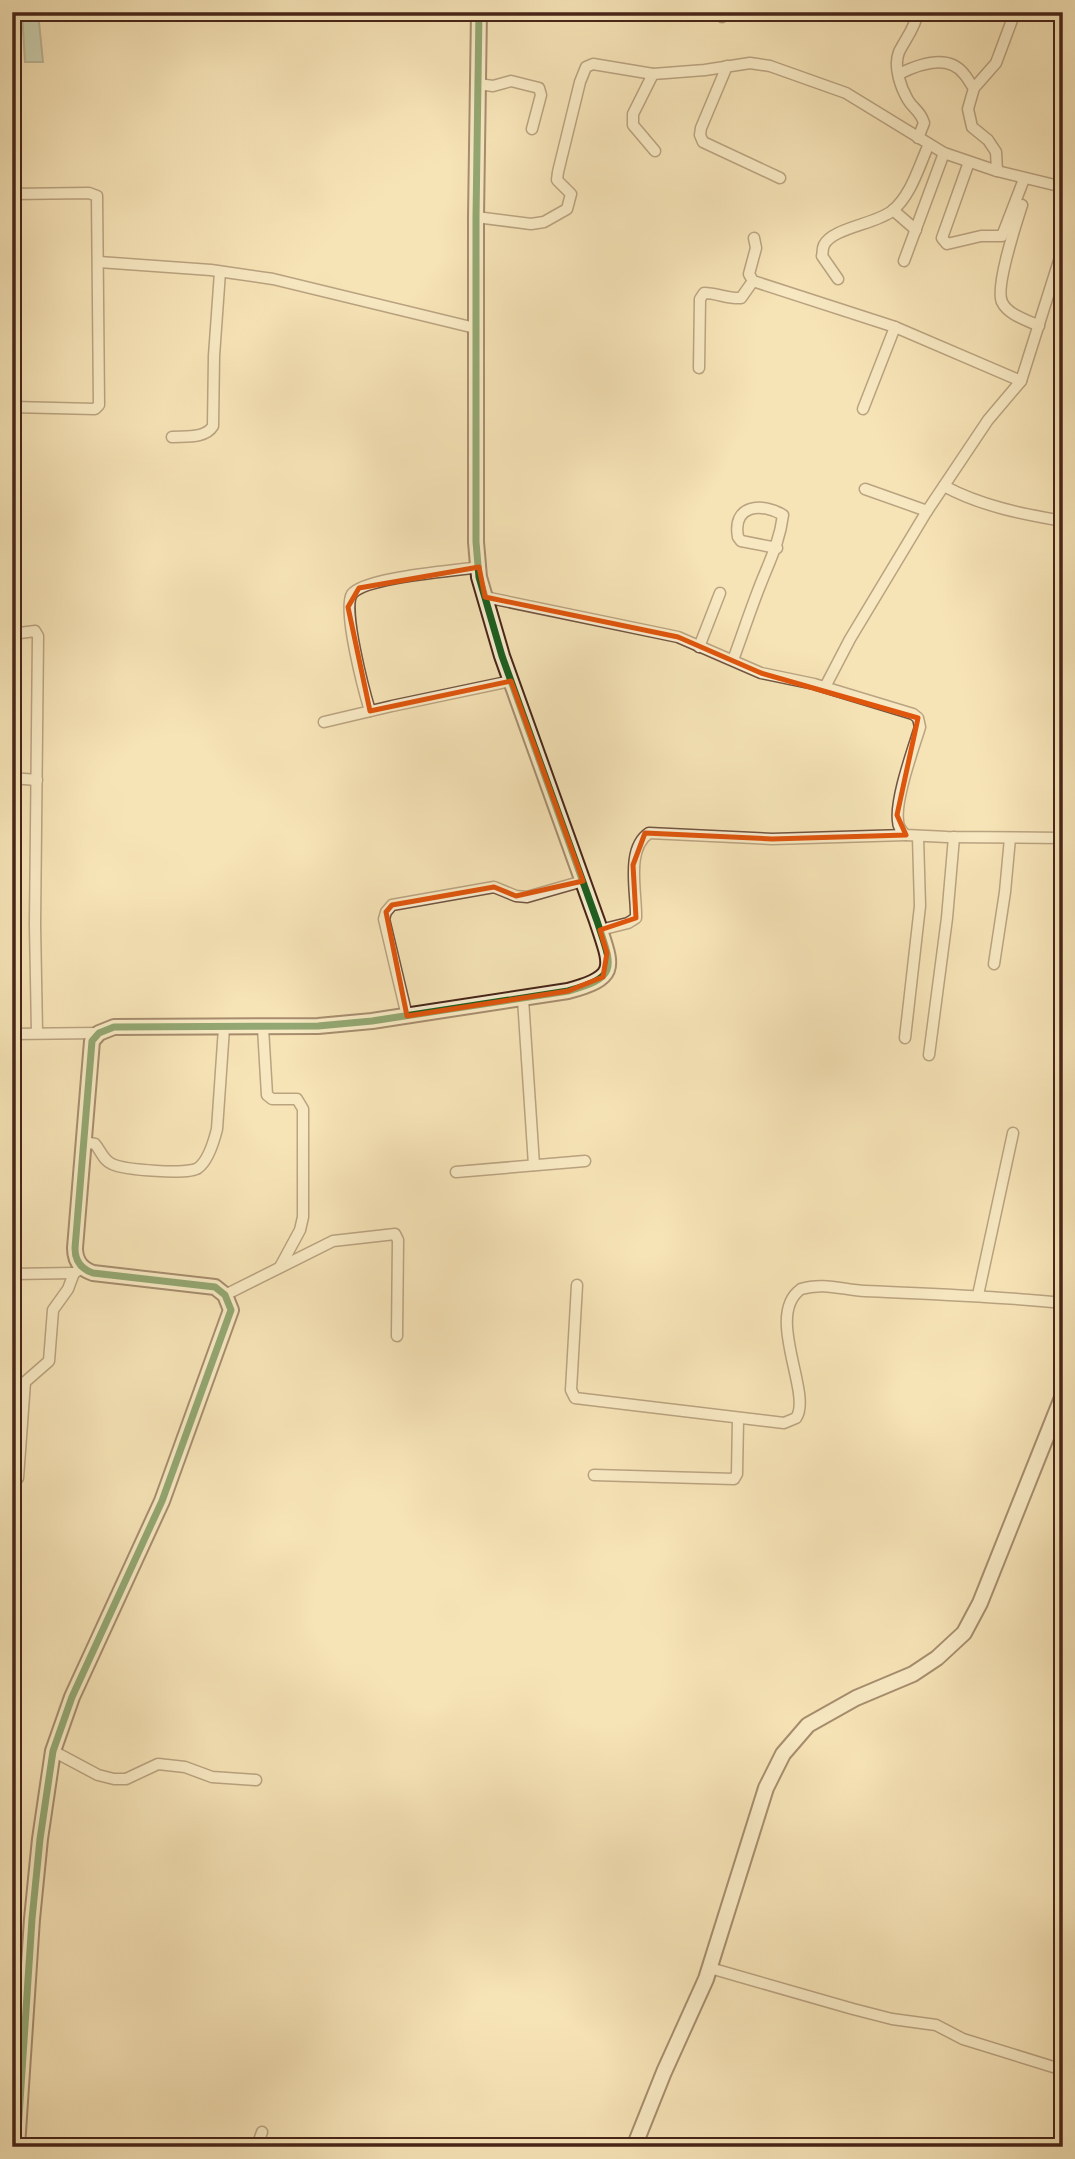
<svg xmlns="http://www.w3.org/2000/svg" width="1075" height="2159" viewBox="0 0 1075 2159" font-family="'IM FELL Great Primer',serif">
<style>
.water{fill:#9cbeae;stroke:#7a8172;stroke-width:2}
.lines{fill:none;stroke-linecap:round;stroke-linejoin:round}
.street-casing{stroke:#725440;stroke-width:13}
.secondary-casing{stroke:#472518;stroke-width:18}
.street{stroke:#f8edd0;stroke-width:10}
.secondary{stroke:#f8edd0;stroke-width:14}
.cycleway-casing{stroke:#f8edd0;stroke-width:11}
.cycleway{stroke:#1b5e20;stroke-width:7}
.marked{fill:none;stroke:#e0560d;stroke-width:5;stroke-linejoin:round}
</style>
<rect width="100%" height="100%" fill="#f5e3b6"/>
<filter id="stains"><feTurbulence type="fractalNoise" baseFrequency=".00286" numOctaves="4"/><feColorMatrix values="0 0 0 0 .2 0 0 0 0 .09 0 0 0 0 .02 0 0 0 .5 -.17"/></filter>
<radialGradient id="worn" r=".72"><stop offset=".6" stop-color="#630" stop-opacity="0"/><stop offset="1" stop-color="#630" stop-opacity=".3"/></radialGradient>
<!-- water -->
<polygon class="water" points="22,12 38,12 43,62 25,62"/>
<g class="lines">
<defs>
<g id="street">
<polyline points="722,17 722,12"/>
<polyline points="727,66 701,128 700,135 703,142 780,178"/>
<polyline points="653,74 633,114 633,125 655,151"/>
<path d="M899 74C917 65 948 53 964 74 968 78 970 84 974 88"/>
<polyline points="478,84 493,86 511,81 539,88 541,95 532,129"/>
<path d="M918 138 924 123C920 110 914 110 908 100 901 88 893 67 899 52 906 38 915 28 918 12"/>
<polyline points="969,162 942,238 947,244 981,236 1002,236 1024,179"/>
<polyline points="997,171 996,152 988,140 972,127 968,109 974,88 996,63 1015,12"/>
<polyline points="12,194 89,193 97,196 99,405 95,409 12,407"/>
<path d="M1022 205C1016 224 995 287 1002 302 1008 315 1027 320 1039 326"/>
<polyline points="893,210 916,230"/>
<polyline points="476,217 531,224 544,222 567,209 571,194 557,180 558,172 580,82 586,67 593,64 653,74 705,70 750,63 770,66 846,93 944,153 997,171 1063,187"/>
<polyline points="754,238 756,248 749,274 753,281 895,327 1021,381"/>
<polyline points="904,261 944,153"/>
<polyline points="99,262 211,270 273,279 475,328"/>
<path d="M838 279 822 256C823 253 822 249 824 245 832 228 876 224 892 211 911 196 919 166 929 144"/>
<path d="M699 368 700 299 704 293C717 293 728 299 741 298L753 281"/>
<polyline points="863,409 895,327"/>
<path d="M172 437C185 436 205 439 213 426L214 356 220 272"/>
<path d="M944 486C981 506 1022 514 1063 521"/>
<polyline points="865,489 927,511"/>
<path d="M485 597 678 637 761 673 814 684 913 714 918 718 920 727C913 750 895 799 898 821 898 827 901 831 906 835L947 837 1063 838"/>
<polyline points="12,634 35,631 38,636 35,925 37,1033"/>
<polyline points="699,647 720,593"/>
<path d="M733 660C743 633 752 605 763 578 772 556 780 539 783 515 761 502 732 505 738 537L741 541 777 548"/>
<polyline points="825,687 850,639 927,511 988,420 1021,381 1063,248"/>
<path d="M370 711C364 691 342 608 352 594 365 577 455 571 479 567"/>
<polyline points="324,722 392,706 511,681"/>
<polyline points="12,778 37,780"/>
<path d="M600 930 628 923 636 918C637 894 625 849 649 833L772 839 906 835"/>
<polyline points="994,964 1005,892 1010,838"/>
<polyline points="523,999 534,1165"/>
<polyline points="407,1016 384,919 386,912 392,905 494,887 516,896 527,897 583,881"/>
<polyline points="263,1028 267,1095 272,1099 297,1099 303,1109 303,1217 300,1230 280,1267"/>
<polyline points="12,1034 99,1033"/>
<polyline points="905,1038 920,906 918,837"/>
<polyline points="929,1055 947,918 954,837"/>
<path d="M84 1142 95 1144C101 1151 103 1160 112 1164 124 1170 189 1175 198 1168 208 1161 214 1141 217 1129L224 1028"/>
<polyline points="456,1172 585,1161"/>
<polyline points="12,1274 74,1273"/>
<path d="M577 1285 571 1390 575 1398 784 1423 796 1418C813 1394 764 1315 801 1289 823 1282 844 1290 865 1291 931 1294 997 1296 1063 1303"/>
<polyline points="225,1295 333,1241 395,1234 398,1240 397,1336"/>
<polyline points="978,1295 1013,1133"/>
<polyline points="594,1475 734,1479 737,1474 738,1419"/>
<polyline points="12,1484 18,1478 25,1382 49,1361 53,1310 68,1289 74,1273 83,1268"/>
<polyline points="53,1751 98,1775 114,1779 126,1779 158,1764 185,1767 212,1777 256,1780"/>
<polyline points="710,1968 853,2009 892,2019 936,2025 963,2039 1063,2070"/>
<polyline points="257,2147 262,2132"/>
</g>
<g id="secondary">
<path d="M17 2147 32 1919 40 1839 53 1751 72 1697 162 1501 231 1310 225 1295 215 1287 93 1273C81 1269 75 1261 75 1248L92 1041 99 1033 114 1027 318 1026 372 1021 568 991C620 977 612 967 597 921L502 656 479 577 476 542V217L479 12"/>
<polyline points="634,2147 664,2072 706,1979 766,1788 783,1754 808,1725 856,1698 913,1674 937,1658 964,1633 980,1603 1063,1395"/>
</g>
</defs>
<!-- street casing -->
<use href="#street" class="street-casing"/>
<!-- secondary casing -->
<use href="#secondary" class="secondary-casing"/>
<!-- street -->
<use href="#street" class="street"/>
<!-- secondary -->
<use href="#secondary" class="secondary"/>
<defs>
<path id="cycleway" d="M17 2147 32 1919 40 1839 53 1751 72 1697 162 1501 231 1310 225 1295 215 1287 93 1273C81 1269 75 1261 75 1248L92 1041 99 1033 114 1027 318 1026 372 1021 568 991C620 977 612 967 597 921L502 656 479 577 476 542V217L479 12"/>
</defs>
<!-- cycleway casing -->
<use href="#cycleway" class="cycleway-casing"/>
<!-- cycleway -->
<use href="#cycleway" class="cycleway"/>
</g>
<!-- marked area -->
<path d="M0 0H1075V2159H0ZM479 567 485 597 678 637 761 673 918 718 897 815 906 835 772 839 645 833 633 865 636 918 600 930 607 953 603 977 568 991 407 1016 386 912 392 905 494 887 516 896 583 881 511 681 370 711 348 607 359 588Z" fill="#f5e3b6" fill-opacity=".55" fill-rule="evenodd"/>
<path class="marked" d="M479 567 485 597 678 637 761 673 918 718 897 815 906 835 772 839 645 833 633 865 636 918 600 930 607 953 603 977 568 991 407 1016 386 912 392 905 494 887 516 896 583 881 511 681 370 711 348 607 359 588Z"/>
<!-- margin -->
<rect width="1075" height="2159" fill="none" stroke="#f5e3b6" stroke-width="42"/>
<rect x="14" y="14" width="1047" height="2131" fill="none" stroke="#472518" stroke-width="3.5"/>
<rect x="21" y="21" width="1033" height="2117" fill="none" stroke="#472518" stroke-width="2"/>
<rect width="100%" height="100%" filter="url(#stains)"/>
<rect width="100%" height="100%" fill="url(#worn)"/>
</svg>
